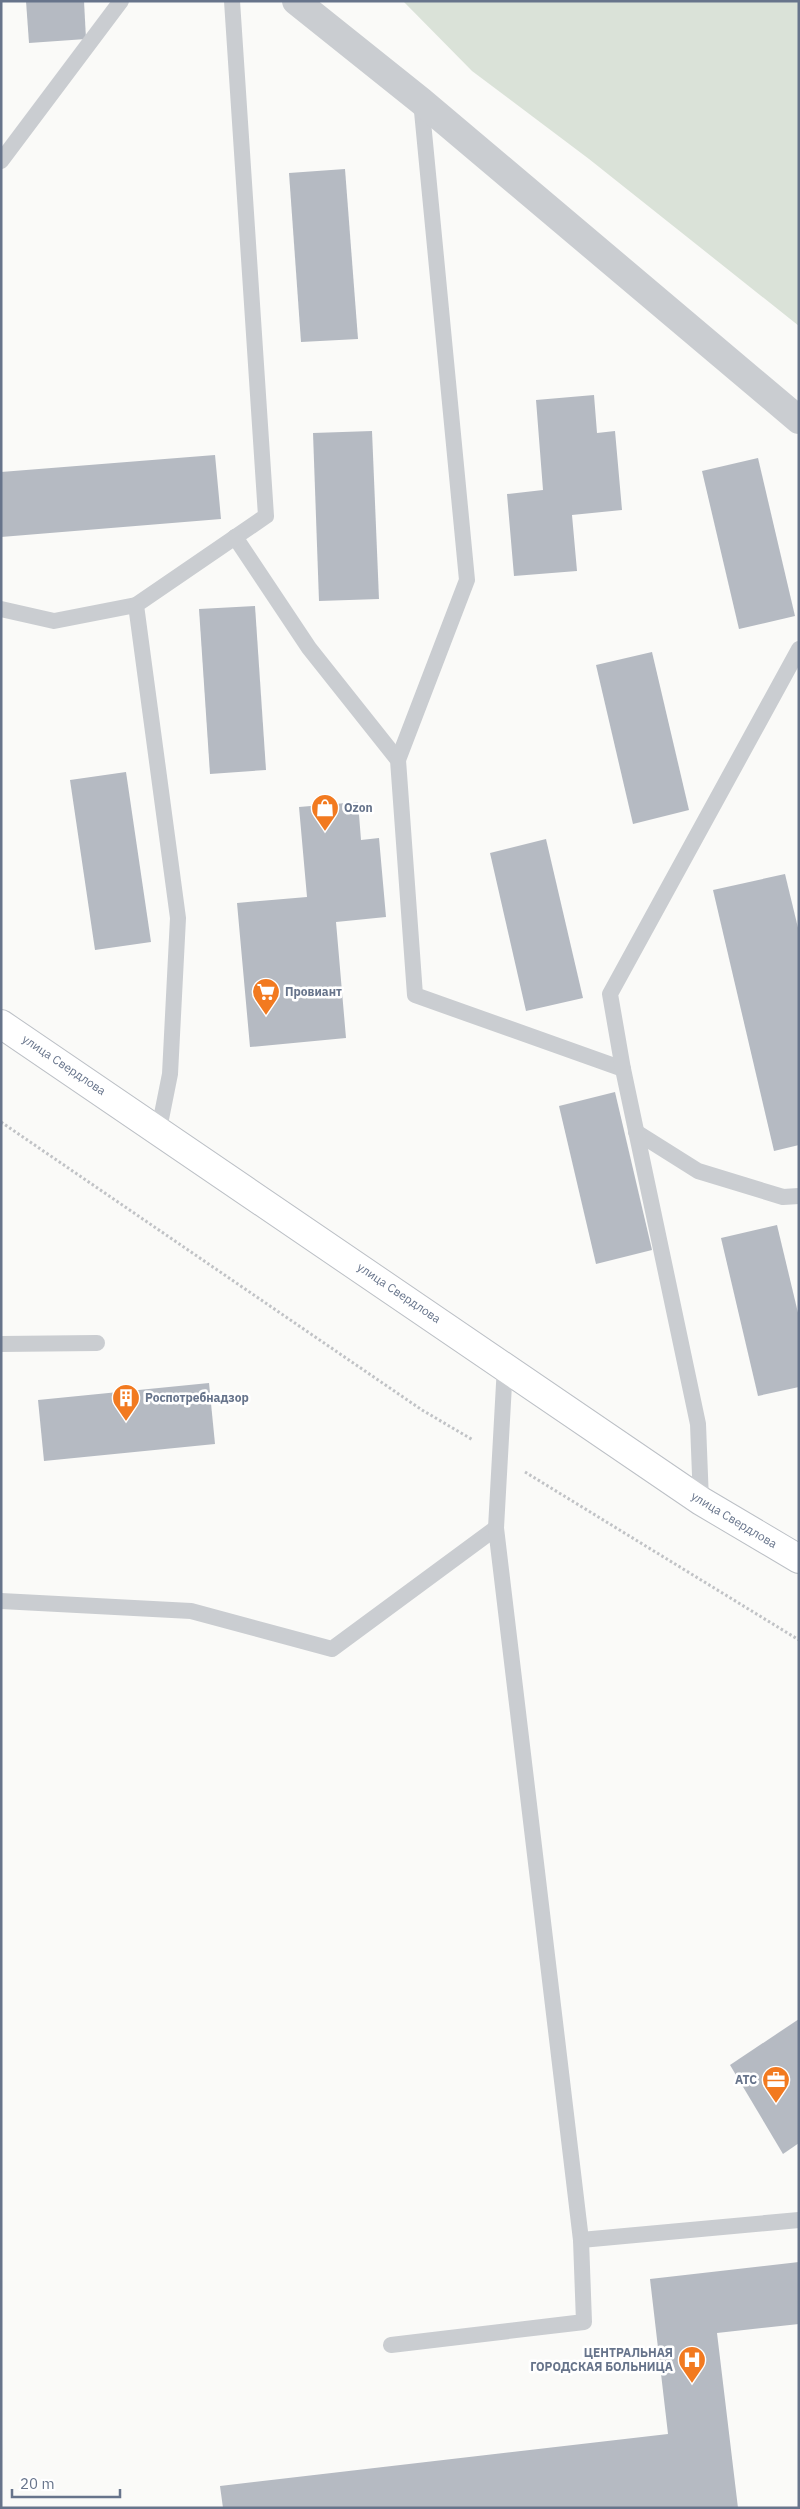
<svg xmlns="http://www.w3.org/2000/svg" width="800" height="2509" viewBox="0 0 800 2509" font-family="'IBM Plex Sans',sans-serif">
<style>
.green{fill:#dae2d8}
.building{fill:#b5bac2}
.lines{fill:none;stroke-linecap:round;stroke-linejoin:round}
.secondary-casing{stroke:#bcc0c6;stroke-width:30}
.path{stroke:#c1c3c6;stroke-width:3;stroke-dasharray:2.5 2.5;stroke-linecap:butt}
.service{stroke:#cacdd1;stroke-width:16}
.minor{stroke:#cacdd1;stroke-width:28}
.secondary{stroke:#fff;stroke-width:28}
.labels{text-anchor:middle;stroke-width:5;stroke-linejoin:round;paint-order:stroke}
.poi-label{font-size:12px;font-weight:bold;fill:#67748b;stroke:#fff;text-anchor:start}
.street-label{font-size:12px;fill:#67748b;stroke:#fff}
</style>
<rect width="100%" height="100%" fill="#fafaf8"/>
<!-- green -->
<polygon class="green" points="403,1 799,1 799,326 589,159 472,71"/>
<!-- building -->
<g class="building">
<polygon points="26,1 84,1 86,39 29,43"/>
<polygon points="345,169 358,339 301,342 289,173"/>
<polygon points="594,395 597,433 615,431 622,510 572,515 577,571 514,576 507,494 543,490 536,400"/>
<polygon points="372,431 379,599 319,601 313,433"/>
<polygon points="215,455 221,519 1,537 1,472"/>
<polygon points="758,458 795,616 739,629 702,471"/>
<polygon points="255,606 266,770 210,774 199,609"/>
<polygon points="652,652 689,810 633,824 596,665"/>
<polygon points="126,772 151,942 95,950 70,780"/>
<polygon points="358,802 361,840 379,838 386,917 336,922 346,1038 250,1047 237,903 307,897 299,807"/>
<polygon points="546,839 583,998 526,1011 490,853"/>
<polygon points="785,874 799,932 799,1145 774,1151 713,890"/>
<polygon points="615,1092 652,1250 596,1264 559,1106"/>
<polygon points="777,1225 799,1317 799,1387 758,1396 721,1238"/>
<polygon points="209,1383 215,1444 44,1461 38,1400"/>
<polygon points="799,2019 799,2143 783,2154 730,2065"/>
<polygon points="799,2262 799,2324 717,2333 738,2508 223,2508 220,2486 668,2434 650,2279"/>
</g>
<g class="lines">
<defs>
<polyline id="secondary" points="1,1024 701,1501 799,1559"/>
</defs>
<!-- secondary casing -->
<use href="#secondary" class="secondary-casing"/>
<!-- path -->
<g class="path">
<polyline points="1,1122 422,1410 473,1440"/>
<polyline points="525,1472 799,1640"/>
</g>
<!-- service -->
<g class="service">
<polyline points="1,161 121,1"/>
<polyline points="235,537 309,648 398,760 415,995 623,1069"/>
<polyline points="1,609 54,621 136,605"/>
<polyline points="398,760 467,580 421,101"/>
<polyline points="159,1129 170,1074 178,918 136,605 266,516 232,1"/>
<polyline points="636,1132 698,1171 783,1197 799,1196"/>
<polyline points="1,1344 97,1343"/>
<polyline points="701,1501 698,1424 623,1069 610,994 799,649"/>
<polyline points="1,1601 191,1611 332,1649 496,1528"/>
<polyline points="581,2240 799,2220"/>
<polyline points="391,2345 584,2322 581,2240 496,1528 505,1366"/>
</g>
<!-- minor -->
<polyline class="minor" points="296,1 421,101 799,420"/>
<!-- secondary -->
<use href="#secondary" class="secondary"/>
</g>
<!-- icons -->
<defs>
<symbol id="shop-pin" viewBox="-11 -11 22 30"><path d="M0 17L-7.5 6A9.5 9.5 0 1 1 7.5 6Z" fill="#f27a20" stroke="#fff"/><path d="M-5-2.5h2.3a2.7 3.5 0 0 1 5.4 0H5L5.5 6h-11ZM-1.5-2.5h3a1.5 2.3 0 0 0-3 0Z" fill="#fff"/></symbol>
<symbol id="supermarket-pin" viewBox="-11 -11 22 30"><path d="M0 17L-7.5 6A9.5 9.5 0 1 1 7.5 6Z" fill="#f27a20" stroke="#fff"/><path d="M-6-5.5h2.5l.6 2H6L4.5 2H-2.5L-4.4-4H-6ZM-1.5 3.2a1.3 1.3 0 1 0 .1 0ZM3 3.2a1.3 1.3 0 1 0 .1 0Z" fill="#fff"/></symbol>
<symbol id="building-pin" viewBox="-11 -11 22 30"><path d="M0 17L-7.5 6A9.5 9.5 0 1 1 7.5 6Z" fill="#f27a20" stroke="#fff"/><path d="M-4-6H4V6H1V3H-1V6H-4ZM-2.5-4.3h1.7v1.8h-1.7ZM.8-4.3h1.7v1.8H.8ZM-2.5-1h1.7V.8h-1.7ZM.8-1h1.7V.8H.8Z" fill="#fff"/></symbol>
<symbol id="office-pin" viewBox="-11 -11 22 30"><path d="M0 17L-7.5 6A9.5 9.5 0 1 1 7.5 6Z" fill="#f27a20" stroke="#fff"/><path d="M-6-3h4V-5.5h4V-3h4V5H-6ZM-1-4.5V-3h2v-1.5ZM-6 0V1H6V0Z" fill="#fff"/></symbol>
<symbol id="hospital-pin" viewBox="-11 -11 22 30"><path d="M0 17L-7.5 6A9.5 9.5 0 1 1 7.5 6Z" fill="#f27a20" stroke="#fff"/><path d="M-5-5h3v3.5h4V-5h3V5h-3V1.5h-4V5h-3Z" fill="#fff"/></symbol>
</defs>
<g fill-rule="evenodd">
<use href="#shop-pin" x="309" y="792" width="32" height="43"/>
<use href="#supermarket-pin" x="250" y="976" width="32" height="43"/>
<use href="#building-pin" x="110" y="1382" width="32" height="43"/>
<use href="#office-pin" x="760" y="2064" width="32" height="43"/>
<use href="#hospital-pin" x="676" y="2344" width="32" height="43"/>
</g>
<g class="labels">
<!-- poi labels -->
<g class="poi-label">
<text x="344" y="812">Ozon</text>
<text x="285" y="996">Провиант</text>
<text x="145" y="1402">Роспотребнадзор</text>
<text x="757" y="2084" text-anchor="end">АТС</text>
<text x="673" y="2357" text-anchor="end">ЦЕНТРАЛЬНАЯ<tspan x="673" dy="14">ГОРОДСКАЯ БОЛЬНИЦА</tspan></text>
</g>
<!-- street labels -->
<g class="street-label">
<text transform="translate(64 1065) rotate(34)" y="4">улица Свердлова</text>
<text transform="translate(399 1293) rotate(34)" y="4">улица Свердлова</text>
<text transform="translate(734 1520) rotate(31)" y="4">улица Свердлова</text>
</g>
</g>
<!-- border -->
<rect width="800" height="2509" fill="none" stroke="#67748b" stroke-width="5"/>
<!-- scale -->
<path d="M12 2489v8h108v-8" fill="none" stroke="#67748b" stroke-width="2.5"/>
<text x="20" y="2489" font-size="15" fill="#67748b" stroke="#ffffff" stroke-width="4" paint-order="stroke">20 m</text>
</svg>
